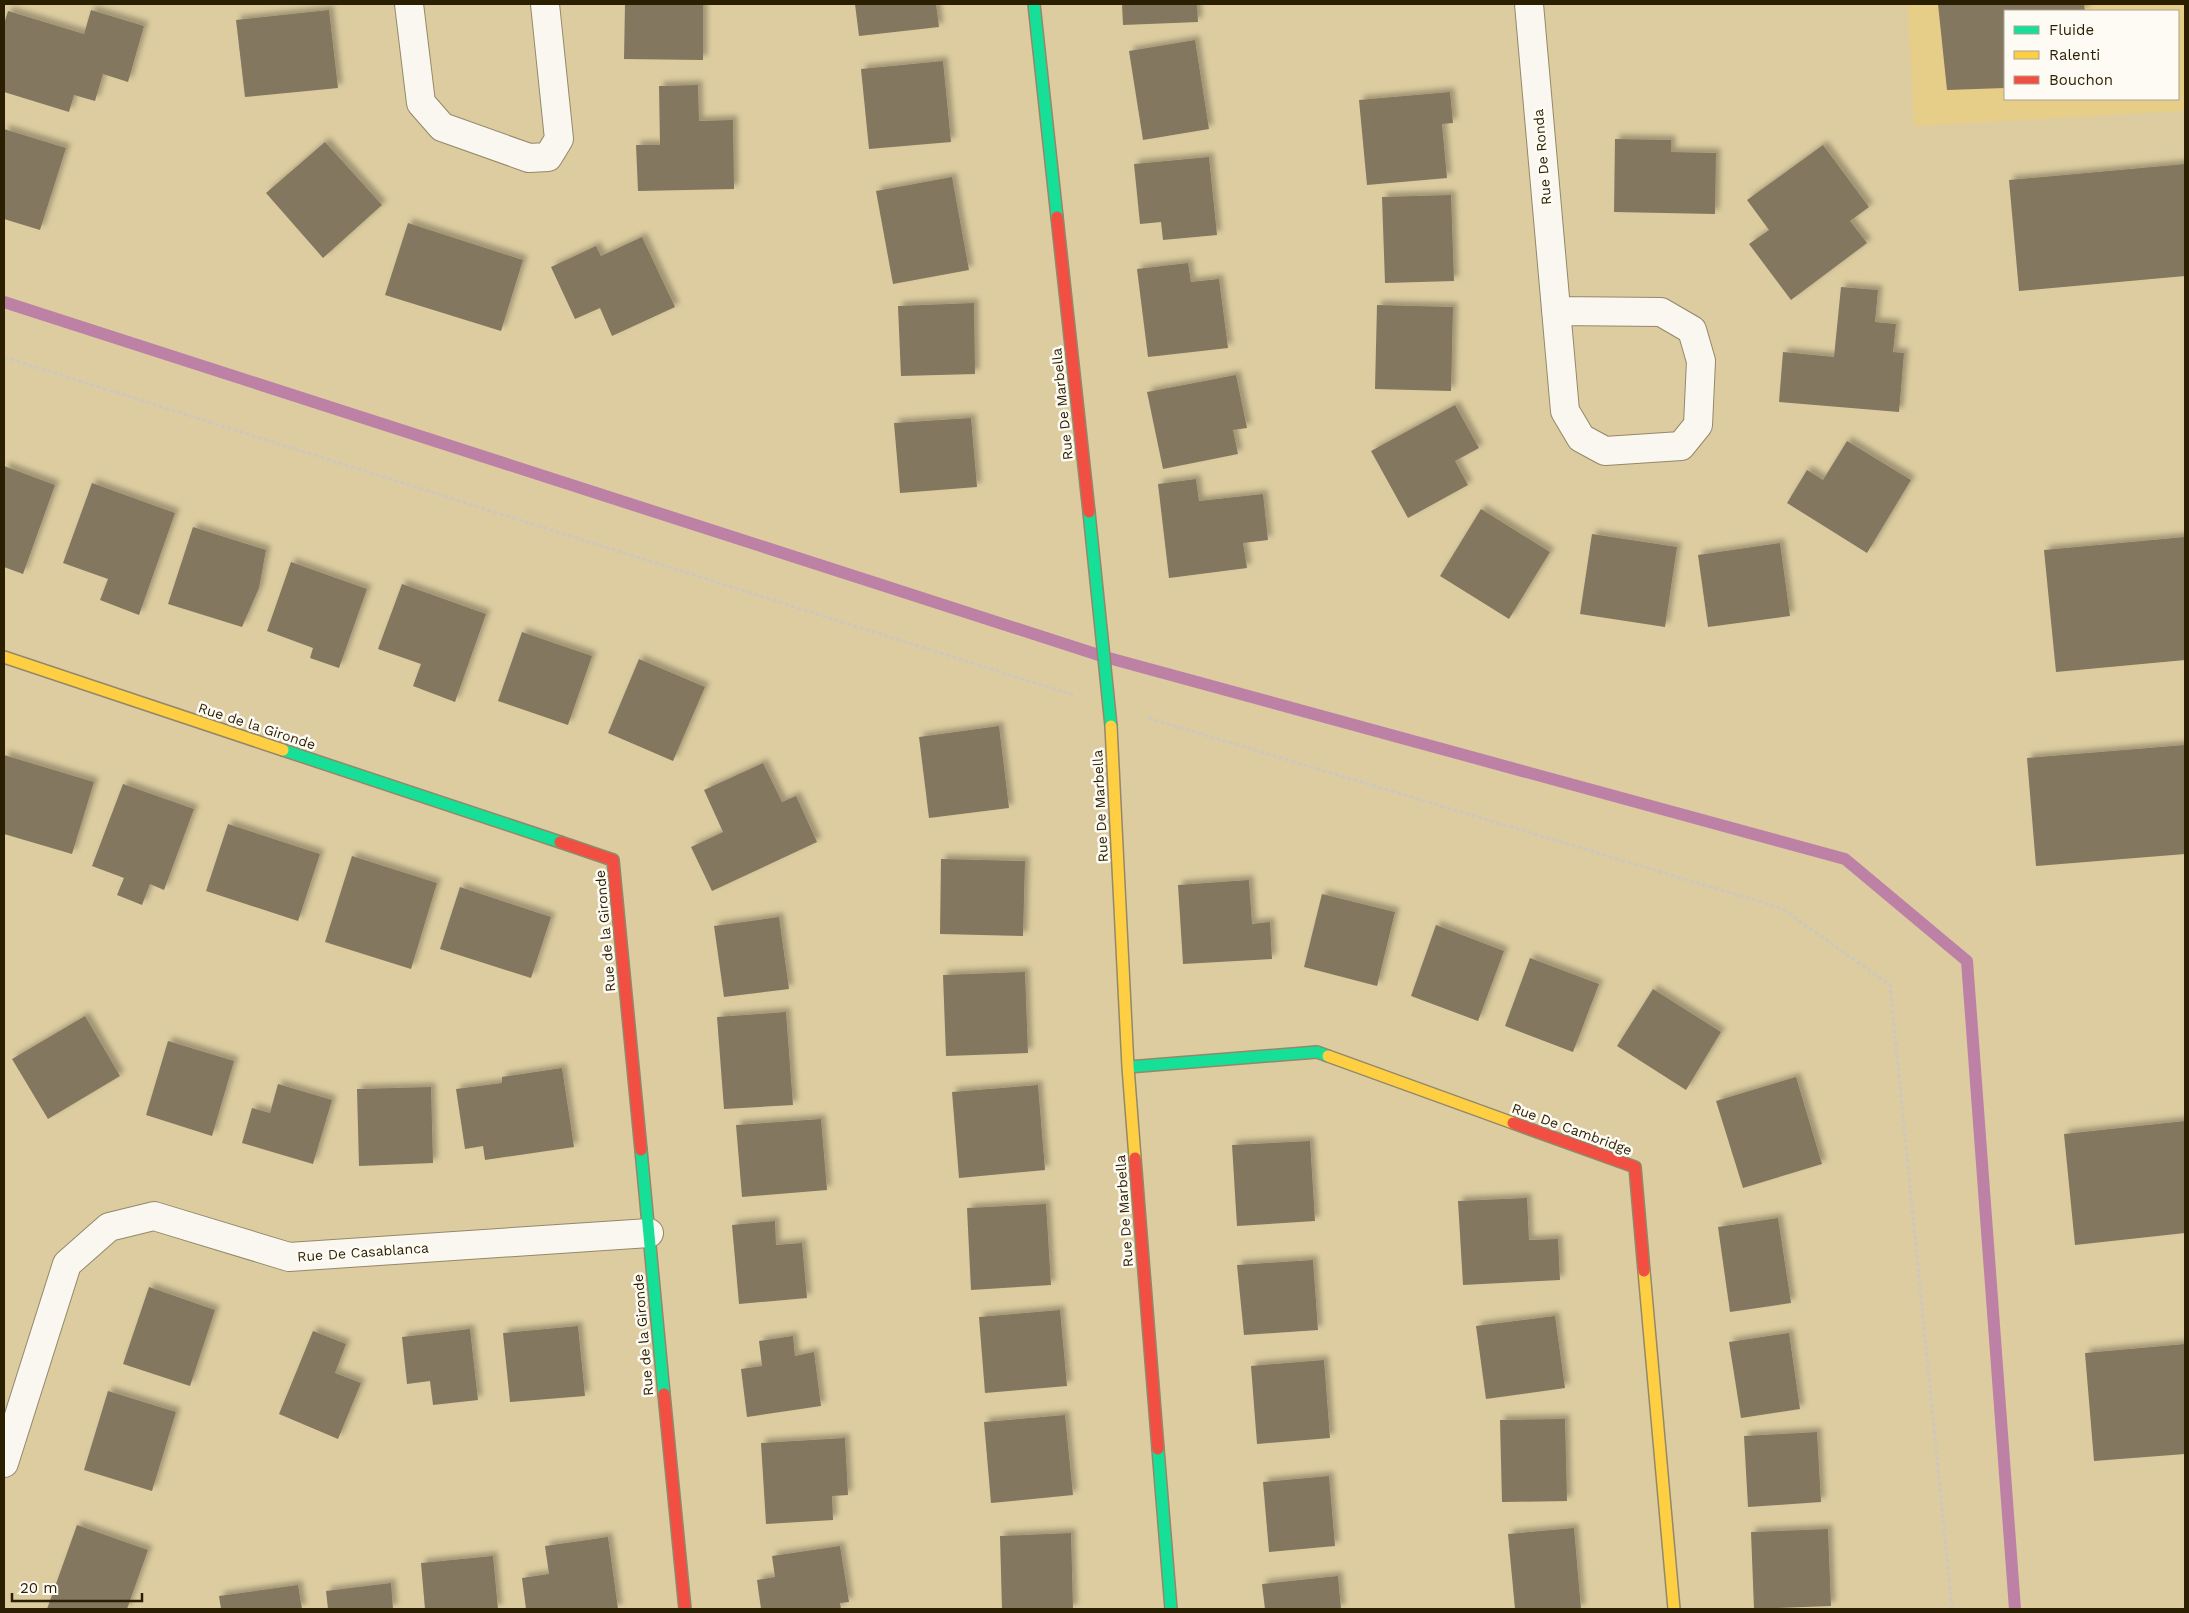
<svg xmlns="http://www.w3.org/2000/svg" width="2189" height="1613" viewBox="0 0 2189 1613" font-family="'Work Sans',sans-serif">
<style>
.built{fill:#e6ce89;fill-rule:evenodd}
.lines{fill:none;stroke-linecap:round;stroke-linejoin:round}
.stream{stroke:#bd81a6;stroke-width:12}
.building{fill:#83785e;filter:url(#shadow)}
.street-casing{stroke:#938869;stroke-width:30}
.fast-casing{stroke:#938869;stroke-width:14}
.slow-casing{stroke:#938869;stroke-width:14}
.jam-casing{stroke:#938869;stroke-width:14}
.path{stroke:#cdc8bb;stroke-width:3;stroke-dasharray:4 2.5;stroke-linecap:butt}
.street{stroke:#faf7f1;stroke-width:28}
.fast{stroke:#16e098;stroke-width:11}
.slow{stroke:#ffcf43;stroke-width:11}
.jam{stroke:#f24e42;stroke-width:11}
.labels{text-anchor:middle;stroke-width:5;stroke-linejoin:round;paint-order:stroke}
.street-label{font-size:14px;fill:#2a1f00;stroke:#fefbf4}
</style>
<defs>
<filter id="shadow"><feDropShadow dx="4.5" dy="-4.5" stdDeviation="2.5" flood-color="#0004"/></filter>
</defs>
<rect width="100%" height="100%" fill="#dccca0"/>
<!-- built -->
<path class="built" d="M1908 4H2185V111L1914 126ZM2005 11H2178V99H2005Z"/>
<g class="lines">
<!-- stream -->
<polyline class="stream" points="4,302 1105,657 1845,859 1967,961 2015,1609"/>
</g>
<!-- building -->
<g class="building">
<polygon points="625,4 703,4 703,60 624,59"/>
<polygon points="855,4 936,4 939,27 859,36"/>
<polygon points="1122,4 1197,4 1198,22 1123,25"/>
<polygon points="1938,4 2084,4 2085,11 2005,11 2005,88 1947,90"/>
<polygon points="91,10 144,26 128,82 103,74 95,101 74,95 69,112 4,92 4,24 8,11 84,34"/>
<polygon points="329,10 338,88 245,97 236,20"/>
<polygon points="1195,40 1209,129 1143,140 1129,51"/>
<polygon points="943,61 951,142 869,149 861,69"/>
<polygon points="698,85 699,121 733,120 734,189 638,191 636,145 660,145 659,86"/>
<polygon points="1450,92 1453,123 1442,124 1447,178 1367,185 1359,100"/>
<polygon points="4,129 66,148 40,230 4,219"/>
<polygon points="1615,139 1671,140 1671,152 1716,153 1715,214 1614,212"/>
<polygon points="325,142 382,205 323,258 266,193"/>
<polygon points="1823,145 1869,207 1850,221 1867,243 1791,300 1749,244 1769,230 1747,200"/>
<polygon points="1209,157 1217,235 1163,240 1161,222 1140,224 1134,164"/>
<polygon points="2185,164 2185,276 2019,291 2009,180"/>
<polygon points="952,177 969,270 893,284 876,191"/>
<polygon points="1451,195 1454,281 1385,283 1382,197"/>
<polygon points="408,223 523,260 501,331 385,295"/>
<polygon points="642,237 675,307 612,336 600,308 575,319 551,267 596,246 601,256"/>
<polygon points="1188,263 1191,282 1219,279 1228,348 1148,357 1137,269"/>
<polygon points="1841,287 1878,290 1875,322 1896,324 1893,352 1904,353 1899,412 1779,402 1783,352 1834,357"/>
<polygon points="974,303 975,374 901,376 898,306"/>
<polygon points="1377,305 1453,307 1451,391 1375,389"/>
<polygon points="1236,375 1247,428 1233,430 1238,454 1163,469 1147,392"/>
<polygon points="1455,405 1479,448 1455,461 1468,485 1408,518 1371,451"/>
<polygon points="971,418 977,487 900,493 894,423"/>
<polygon points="1847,441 1911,480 1867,553 1787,503 1807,470 1823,480"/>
<polygon points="4,466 55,485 23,574 4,567"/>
<polygon points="1196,479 1199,501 1263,494 1268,540 1243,543 1247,568 1169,578 1158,484"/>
<polygon points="92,483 175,513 139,615 100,600 108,579 63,563"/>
<polygon points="1481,509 1550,552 1509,619 1440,576"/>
<polygon points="193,527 266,550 259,588 242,627 168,604"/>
<polygon points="1592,534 1677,547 1665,627 1580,614"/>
<polygon points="2185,537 2185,660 2056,672 2044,550"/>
<polygon points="1780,543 1790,616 1708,627 1698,555"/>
<polygon points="291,562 367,589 339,668 310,658 313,648 267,631"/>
<polygon points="402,584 486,614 455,702 413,686 421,664 378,649"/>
<polygon points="522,632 592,656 568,725 498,701"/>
<polygon points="639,659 705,687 673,761 608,733"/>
<polygon points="999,726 1009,808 929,818 919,737"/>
<polygon points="2185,745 2185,854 2036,866 2027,758"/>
<polygon points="4,755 94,782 72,854 4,834"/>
<polygon points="763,763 782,802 796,796 817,842 712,891 691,847 723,832 704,790"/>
<polygon points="123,784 194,809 164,890 150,884 142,905 117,895 124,878 92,866"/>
<polygon points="228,824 320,854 298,921 206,891"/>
<polygon points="352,856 437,883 411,969 325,942"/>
<polygon points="941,859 1025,861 1023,936 940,934"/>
<polygon points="1249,880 1252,924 1270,922 1272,959 1183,964 1178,885"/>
<polygon points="460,887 551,917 531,978 440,949"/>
<polygon points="1322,894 1395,912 1377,986 1304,967"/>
<polygon points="779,917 789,989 724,997 714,926"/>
<polygon points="1436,925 1504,951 1478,1021 1411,996"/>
<polygon points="1530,958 1599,984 1573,1052 1505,1026"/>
<polygon points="1025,972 1028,1053 946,1056 943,975"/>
<polygon points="1653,989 1721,1032 1686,1090 1617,1046"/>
<polygon points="786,1012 793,1105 724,1109 717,1017"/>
<polygon points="85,1016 120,1076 48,1119 12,1059"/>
<polygon points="168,1041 234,1061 212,1136 146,1115"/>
<polygon points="562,1068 574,1147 485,1160 483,1146 465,1149 456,1089 502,1083 502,1077"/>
<polygon points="1796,1077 1822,1164 1743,1188 1716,1101"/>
<polygon points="278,1084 332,1100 313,1164 242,1143 252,1108 270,1113"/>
<polygon points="1038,1085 1045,1170 959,1178 952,1092"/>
<polygon points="431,1087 433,1163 359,1166 357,1089"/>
<polygon points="821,1119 827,1190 742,1197 736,1125"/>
<polygon points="2185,1121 2185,1233 2075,1245 2064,1134"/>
<polygon points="1310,1141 1315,1221 1237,1226 1232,1145"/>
<polygon points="1527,1198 1529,1240 1558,1239 1560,1280 1463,1285 1458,1201"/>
<polygon points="1046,1204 1051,1285 971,1290 967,1208"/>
<polygon points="1778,1218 1791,1303 1730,1312 1718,1227"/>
<polygon points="775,1221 776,1245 802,1243 807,1298 739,1304 732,1225"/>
<polygon points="1313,1260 1318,1330 1244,1335 1237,1265"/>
<polygon points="149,1287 215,1310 190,1386 123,1364"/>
<polygon points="1060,1310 1067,1386 985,1393 979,1317"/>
<polygon points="1555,1316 1565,1388 1486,1399 1476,1326"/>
<polygon points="578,1326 585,1396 510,1402 503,1333"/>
<polygon points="470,1329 478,1400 433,1405 430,1381 407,1384 402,1337"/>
<polygon points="313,1331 346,1344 335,1373 361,1383 338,1439 279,1414"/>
<polygon points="1789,1333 1800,1409 1741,1418 1729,1342"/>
<polygon points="793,1336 795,1356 814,1352 821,1406 747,1417 741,1369 762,1366 759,1341"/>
<polygon points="2185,1344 2185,1454 2094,1461 2085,1353"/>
<polygon points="1324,1360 1330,1438 1257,1444 1251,1366"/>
<polygon points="108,1391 176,1412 152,1491 84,1470"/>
<polygon points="1065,1415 1073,1495 991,1503 984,1422"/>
<polygon points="1565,1419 1567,1501 1502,1502 1500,1420"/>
<polygon points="1817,1432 1821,1502 1748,1507 1744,1436"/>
<polygon points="845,1438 848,1495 832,1496 833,1520 766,1524 761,1443"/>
<polygon points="1329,1476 1335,1546 1269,1552 1263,1482"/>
<polygon points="77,1525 148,1550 127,1609 47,1609"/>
<polygon points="1574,1528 1581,1609 1515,1609 1508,1534"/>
<polygon points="1828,1529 1831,1606 1754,1609 1751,1532"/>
<polygon points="1071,1533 1073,1609 1002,1609 1000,1536"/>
<polygon points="608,1537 618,1609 526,1609 522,1578 549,1574 545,1546"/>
<polygon points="840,1546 849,1602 840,1603 841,1609 761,1609 757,1580 775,1577 772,1556"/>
<polygon points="493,1556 498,1609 425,1609 421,1563"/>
<polygon points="1338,1576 1341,1609 1265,1609 1262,1584"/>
<polygon points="391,1583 393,1609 328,1609 326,1591"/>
<polygon points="298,1585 302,1609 221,1609 219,1596"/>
</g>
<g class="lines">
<defs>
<g id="street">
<polyline points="409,4 421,103 442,127 529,158 548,157 559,139 545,4"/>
<polyline points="1529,4 1565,411 1581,438 1605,451 1681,446 1698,425 1701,361 1692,330 1661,312 1556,311"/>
<polyline points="4,1463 67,1264 109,1227 154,1216 289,1257 649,1233"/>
</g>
<g id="fast">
<polyline points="1034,4 1057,217"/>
<polyline points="1089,512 1111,726"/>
<polyline points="283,750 560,842"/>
<polyline points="1128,1067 1317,1052 1328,1056"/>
<polyline points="641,1150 664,1394"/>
<polyline points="1158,1449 1171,1609"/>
</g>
<g id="slow">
<polyline points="4,657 283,750"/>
<polyline points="1111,726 1128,1067 1135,1158"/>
<polyline points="1328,1056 1513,1123"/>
<polyline points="1644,1271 1674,1609"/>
</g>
<g id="jam">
<polyline points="1057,217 1089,512"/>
<polyline points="560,842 613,860 641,1150"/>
<polyline points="1513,1123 1635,1167 1644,1271"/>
<polyline points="1135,1158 1158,1449"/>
<polyline points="664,1394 685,1609"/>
</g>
</defs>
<!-- street casing -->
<use href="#street" class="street-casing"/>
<!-- fast casing -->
<use href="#fast" class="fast-casing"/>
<!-- slow casing -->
<use href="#slow" class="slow-casing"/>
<!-- jam casing -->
<use href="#jam" class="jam-casing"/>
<!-- path -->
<g class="path">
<polyline points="4,357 1073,695"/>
<polyline points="1148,718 1781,908 1890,985 1952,1609"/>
</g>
<!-- street -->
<use href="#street" class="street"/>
<!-- fast -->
<use href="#fast" class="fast"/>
<!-- slow -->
<use href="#slow" class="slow"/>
<!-- jam -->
<use href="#jam" class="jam"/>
</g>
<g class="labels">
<!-- street labels -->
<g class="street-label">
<text transform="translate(1542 157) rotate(-95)" y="5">Rue De Ronda</text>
<text transform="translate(1062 404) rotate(-96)" y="5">Rue De Marbella</text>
<text transform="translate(257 726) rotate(18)" y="5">Rue de la Gironde</text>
<text transform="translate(1100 806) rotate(-93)" y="5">Rue De Marbella</text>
<text transform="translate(605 931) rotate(-95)" y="5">Rue de la Gironde</text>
<text transform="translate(1572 1129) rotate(20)" y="5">Rue De Cambridge</text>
<text transform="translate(1124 1211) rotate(-94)" y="5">Rue De Marbella</text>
<text transform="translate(363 1252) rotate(-4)" y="5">Rue De Casablanca</text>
<text transform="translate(643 1335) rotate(-95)" y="5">Rue de la Gironde</text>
</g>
</g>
<!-- border -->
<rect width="2189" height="1613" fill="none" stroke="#2a1f00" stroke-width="10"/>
<!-- legend -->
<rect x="2004" y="10" width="175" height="90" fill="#fefbf4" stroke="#a9a392"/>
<rect x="2014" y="26" width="25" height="8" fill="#16e098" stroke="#a9a392"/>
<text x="2049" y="35" font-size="15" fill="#2a1f00">Fluide</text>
<rect x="2014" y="51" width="25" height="8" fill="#ffcf43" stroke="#a9a392"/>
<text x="2049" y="60" font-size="15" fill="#2a1f00">Ralenti</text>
<rect x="2014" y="76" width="25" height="8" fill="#f24e42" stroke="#a9a392"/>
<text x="2049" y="85" font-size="15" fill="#2a1f00">Bouchon</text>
<!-- scale -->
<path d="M12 1593v8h130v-8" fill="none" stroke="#2a1f00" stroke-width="2.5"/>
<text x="20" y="1593" font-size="15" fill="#2a1f00" stroke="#fefbf4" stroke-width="4" paint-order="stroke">20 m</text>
</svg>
